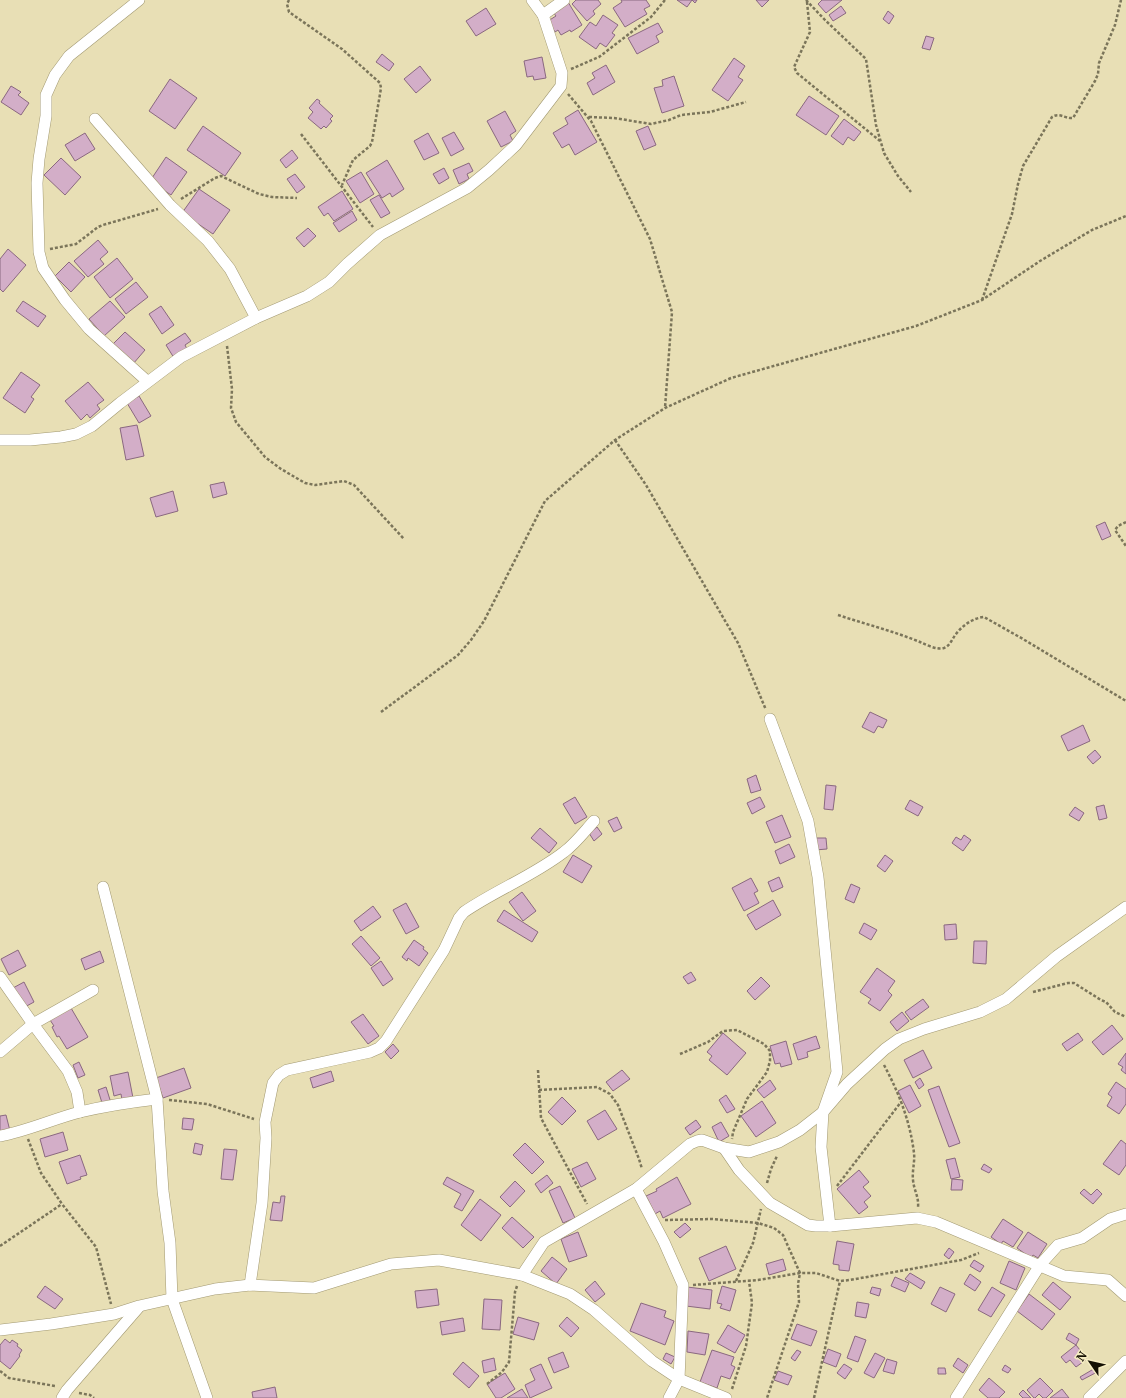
<svg xmlns="http://www.w3.org/2000/svg" width="1126" height="1398" viewBox="0 0 1126 1398" font-family="Merriweather,serif">
<style>
.building{fill:#d3aec8;stroke:#8a6880}
.lines{fill:none;stroke-linecap:round;stroke-linejoin:round}
.street-casing{stroke:#a29972;stroke-width:12}
.path{stroke:#7b755a;stroke-width:2.5;stroke-dasharray:3 2;stroke-linecap:butt}
.street{stroke:#fff;stroke-width:11}
</style>
<rect width="100%" height="100%" fill="#e8dfb5"/>
<!-- building -->
<g class="building">
<polygon points="576,0 598,0 601,4 593,11 595,14 587,21 572,4"/>
<polygon points="621,0 646,0 650,6 644,9 647,14 625,27 613,8 622,2"/>
<polygon points="677,0 697,0 695,3 692,0 687,7"/>
<polygon points="756,0 769,0 762,7"/>
<polygon points="822,0 842,0 826,13 818,4"/>
<polygon points="568,2 582,25 571,32 570,30 561,35 558,30 555,32 548,21 556,16 553,12"/>
<polygon points="841,6 846,13 833,21 829,15"/>
<polygon points="486,8 496,24 476,36 466,21"/>
<polygon points="888,11 894,16 889,24 883,19"/>
<polygon points="603,15 618,25 612,33 615,35 606,47 600,43 596,49 579,37 590,22 596,26"/>
<polygon points="658,23 663,32 656,36 659,42 637,54 628,38"/>
<polygon points="926,36 934,38 930,50 922,48"/>
<polygon points="382,54 394,64 389,71 376,62"/>
<polygon points="542,57 546,78 534,80 533,76 527,77 524,61"/>
<polygon points="734,58 745,66 738,77 743,80 728,101 712,90"/>
<polygon points="606,65 615,82 593,95 587,83 595,78 592,73"/>
<polygon points="420,66 431,80 416,93 404,79"/>
<polygon points="674,76 684,106 662,113 654,88 663,86 662,80"/>
<polygon points="170,79 197,98 175,129 149,111"/>
<polygon points="11,86 21,92 18,95 29,103 21,115 1,102"/>
<polygon points="809,96 839,116 826,135 796,115"/>
<polygon points="317,99 320,101 319,103 333,116 330,119 332,121 326,128 324,126 321,129 308,118 313,112 309,108"/>
<polygon points="578,110 597,142 575,155 569,144 562,148 553,133 568,124 565,118"/>
<polygon points="505,111 516,131 510,135 513,141 501,147 487,121"/>
<polygon points="844,119 861,132 854,141 848,137 843,145 831,136"/>
<polygon points="203,126 241,153 225,176 187,150"/>
<polygon points="648,126 656,145 644,150 636,131"/>
<polygon points="454,132 464,149 451,156 442,138"/>
<polygon points="85,133 95,149 75,161 65,145"/>
<polygon points="428,133 439,153 424,160 414,141"/>
<polygon points="292,150 298,158 286,168 280,160"/>
<polygon points="166,157 187,172 171,195 150,181"/>
<polygon points="61,158 81,177 65,195 44,175"/>
<polygon points="387,160 404,189 392,197 390,193 382,198 366,173"/>
<polygon points="469,163 473,171 467,174 469,179 459,184 453,170"/>
<polygon points="444,168 449,178 439,184 433,174"/>
<polygon points="361,172 374,194 360,203 346,181"/>
<polygon points="295,174 305,187 297,193 287,179"/>
<polygon points="199,189 230,210 213,234 182,213"/>
<polygon points="342,191 353,209 334,221 328,213 324,216 318,207"/>
<polygon points="379,195 390,213 381,218 370,200"/>
<polygon points="352,211 357,220 339,232 333,223"/>
<polygon points="308,228 316,236 304,247 296,238"/>
<polygon points="98,240 108,252 100,259 104,264 88,277 74,261"/>
<polygon points="8,249 26,265 3,292 0,289 0,259"/>
<polygon points="117,258 133,279 110,298 94,277"/>
<polygon points="69,262 85,277 71,292 55,276"/>
<polygon points="136,282 148,297 126,314 115,299"/>
<polygon points="23,301 46,316 38,327 16,311"/>
<polygon points="110,301 125,317 104,336 89,319"/>
<polygon points="161,306 174,325 162,334 149,314"/>
<polygon points="125,332 145,350 133,364 112,345"/>
<polygon points="185,333 191,341 185,345 187,349 174,358 166,345"/>
<polygon points="21,372 40,385 31,397 34,399 25,413 3,398"/>
<polygon points="88,382 104,400 97,405 100,409 90,418 87,414 81,420 65,401"/>
<polygon points="139,396 151,416 139,423 127,403"/>
<polygon points="137,425 144,456 126,460 120,428"/>
<polygon points="224,482 227,494 213,498 210,485"/>
<polygon points="173,491 178,511 156,517 150,498"/>
<polygon points="1105,522 1111,536 1102,540 1096,526"/>
<polygon points="870,712 887,720 883,728 878,726 874,733 862,727"/>
<polygon points="1083,725 1090,741 1068,751 1061,736"/>
<polygon points="1095,750 1101,757 1093,764 1087,757"/>
<polygon points="756,775 761,790 751,793 747,779"/>
<polygon points="826,785 836,786 833,810 824,809"/>
<polygon points="575,797 587,817 575,824 563,804"/>
<polygon points="760,797 765,807 752,814 747,803"/>
<polygon points="910,800 923,807 918,816 905,809"/>
<polygon points="1104,805 1107,818 1099,820 1096,807"/>
<polygon points="1075,807 1084,813 1079,821 1069,815"/>
<polygon points="782,815 791,837 775,843 766,822"/>
<polygon points="617,817 622,828 614,832 608,821"/>
<polygon points="597,827 602,834 594,841 589,833"/>
<polygon points="540,828 557,843 549,853 531,838"/>
<polygon points="964,835 971,840 963,851 952,843 956,837 961,840"/>
<polygon points="815,838 826,838 827,849 815,850"/>
<polygon points="789,844 795,857 780,864 775,851"/>
<polygon points="573,855 592,866 582,883 563,872"/>
<polygon points="885,855 893,861 885,872 877,866"/>
<polygon points="779,877 783,887 772,892 768,882"/>
<polygon points="751,878 758,891 754,893 759,903 744,911 732,888"/>
<polygon points="851,884 860,888 854,903 845,899"/>
<polygon points="522,892 536,911 523,921 509,902"/>
<polygon points="773,900 781,915 756,930 747,915"/>
<polygon points="406,903 419,927 406,934 393,910"/>
<polygon points="373,906 381,917 361,931 354,921"/>
<polygon points="504,910 538,932 532,942 497,921"/>
<polygon points="864,923 877,930 871,940 859,933"/>
<polygon points="956,924 957,939 945,940 944,925"/>
<polygon points="361,936 380,958 371,966 352,944"/>
<polygon points="414,940 424,947 423,949 428,953 419,966 408,958 407,961 402,957"/>
<polygon points="974,941 987,941 986,964 973,963"/>
<polygon points="18,950 26,966 9,975 1,959"/>
<polygon points="100,951 104,962 85,970 81,959"/>
<polygon points="381,961 393,979 383,986 371,968"/>
<polygon points="877,968 895,981 888,991 892,995 880,1011 868,1003 871,999 860,992"/>
<polygon points="691,972 696,980 688,984 683,977"/>
<polygon points="761,977 770,986 755,1000 747,991"/>
<polygon points="24,982 34,1002 23,1008 13,988"/>
<polygon points="923,999 929,1007 911,1020 905,1012"/>
<polygon points="71,1008 88,1037 67,1049 59,1036 57,1037 52,1027 54,1026 50,1020"/>
<polygon points="902,1012 909,1021 897,1031 890,1022"/>
<polygon points="363,1014 379,1036 368,1044 351,1022"/>
<polygon points="1112,1025 1123,1039 1103,1055 1092,1042"/>
<polygon points="723,1033 746,1053 727,1075 709,1060 712,1056 707,1052"/>
<polygon points="1078,1033 1083,1040 1067,1051 1062,1044"/>
<polygon points="816,1036 820,1048 807,1052 808,1057 798,1060 793,1044"/>
<polygon points="786,1041 792,1064 781,1067 780,1063 775,1064 770,1046"/>
<polygon points="393,1044 399,1051 391,1059 385,1052"/>
<polygon points="923,1050 932,1068 913,1078 904,1060"/>
<polygon points="1126,1053 1126,1074 1121,1070 1123,1067 1118,1064"/>
<polygon points="79,1062 85,1075 78,1078 73,1065"/>
<polygon points="184,1068 191,1088 163,1098 156,1078"/>
<polygon points="622,1070 630,1079 613,1091 606,1082"/>
<polygon points="331,1071 334,1081 313,1088 310,1078"/>
<polygon points="128,1072 133,1098 122,1100 121,1094 114,1096 110,1076"/>
<polygon points="920,1078 924,1085 919,1089 915,1082"/>
<polygon points="770,1080 776,1089 764,1098 757,1090"/>
<polygon points="1116,1082 1126,1089 1126,1104 1119,1114 1107,1106 1112,1097 1108,1094"/>
<polygon points="910,1085 921,1106 909,1113 898,1091"/>
<polygon points="939,1086 960,1143 949,1147 928,1090"/>
<polygon points="106,1087 111,1103 103,1106 98,1090"/>
<polygon points="726,1095 735,1109 727,1113 719,1100"/>
<polygon points="562,1097 576,1111 562,1125 548,1112"/>
<polygon points="762,1101 776,1123 756,1137 741,1116"/>
<polygon points="605,1110 617,1129 598,1140 587,1121"/>
<polygon points="6,1115 10,1131 0,1134 0,1116"/>
<polygon points="183,1118 194,1119 192,1130 182,1129"/>
<polygon points="696,1120 701,1127 690,1135 685,1128"/>
<polygon points="721,1122 729,1136 719,1142 712,1127"/>
<polygon points="63,1132 68,1150 45,1157 40,1139"/>
<polygon points="1121,1140 1126,1144 1126,1165 1119,1175 1103,1164"/>
<polygon points="195,1143 203,1145 201,1155 193,1153"/>
<polygon points="525,1143 544,1162 532,1174 513,1155"/>
<polygon points="224,1149 237,1150 233,1180 221,1179"/>
<polygon points="80,1155 87,1175 80,1177 81,1179 67,1184 59,1162"/>
<polygon points="955,1158 960,1177 951,1179 946,1160"/>
<polygon points="587,1162 596,1179 581,1187 572,1169"/>
<polygon points="984,1164 992,1169 989,1173 981,1169"/>
<polygon points="859,1170 869,1182 863,1187 871,1196 864,1202 868,1207 859,1214 837,1189"/>
<polygon points="547,1175 553,1183 541,1193 535,1184"/>
<polygon points="447,1177 474,1191 462,1211 454,1207 461,1194 443,1184"/>
<polygon points="677,1177 691,1204 663,1218 660,1211 655,1214 646,1196 657,1191 656,1189"/>
<polygon points="952,1179 963,1180 962,1190 951,1190"/>
<polygon points="515,1181 525,1191 510,1207 500,1197"/>
<polygon points="560,1186 575,1218 563,1223 549,1191"/>
<polygon points="1084,1189 1091,1195 1097,1189 1102,1194 1093,1204 1080,1193"/>
<polygon points="281,1196 285,1196 282,1221 270,1220 273,1202 280,1203"/>
<polygon points="480,1199 501,1215 481,1241 461,1225"/>
<polygon points="512,1217 534,1237 523,1248 502,1228"/>
<polygon points="1003,1219 1023,1232 1013,1247 1003,1241 1001,1244 991,1237"/>
<polygon points="685,1223 691,1229 680,1238 674,1232"/>
<polygon points="578,1232 587,1256 569,1262 561,1239"/>
<polygon points="1028,1232 1047,1244 1038,1258 1033,1255 1031,1258 1017,1248"/>
<polygon points="837,1241 854,1244 849,1271 839,1270 839,1265 833,1264"/>
<polygon points="726,1246 736,1269 709,1281 699,1258"/>
<polygon points="949,1248 954,1252 949,1259 944,1255"/>
<polygon points="552,1257 567,1269 556,1284 541,1271"/>
<polygon points="783,1259 786,1270 769,1275 766,1264"/>
<polygon points="974,1260 984,1266 980,1272 970,1266"/>
<polygon points="1009,1261 1025,1268 1016,1290 1000,1283"/>
<polygon points="910,1273 925,1282 921,1289 905,1279"/>
<polygon points="970,1274 981,1282 975,1291 964,1284"/>
<polygon points="895,1277 909,1283 905,1292 891,1286"/>
<polygon points="595,1281 605,1294 595,1302 585,1290"/>
<polygon points="1053,1282 1071,1297 1060,1310 1042,1295"/>
<polygon points="45,1286 63,1299 55,1309 37,1297"/>
<polygon points="722,1286 736,1290 730,1311 720,1308 722,1304 717,1303"/>
<polygon points="687,1287 712,1290 710,1309 686,1306"/>
<polygon points="872,1287 881,1289 879,1296 870,1293"/>
<polygon points="940,1287 955,1294 946,1312 931,1304"/>
<polygon points="992,1287 1005,1295 991,1317 978,1310"/>
<polygon points="437,1289 439,1305 417,1308 415,1291"/>
<polygon points="1029,1294 1055,1314 1042,1330 1017,1311"/>
<polygon points="484,1299 502,1300 500,1330 482,1329"/>
<polygon points="857,1302 869,1304 866,1318 855,1316"/>
<polygon points="641,1303 666,1311 664,1317 674,1321 665,1345 630,1331"/>
<polygon points="518,1317 539,1323 534,1340 513,1334"/>
<polygon points="567,1317 579,1328 571,1337 559,1326"/>
<polygon points="463,1318 465,1331 442,1335 440,1322"/>
<polygon points="797,1324 817,1331 811,1346 791,1339"/>
<polygon points="728,1325 745,1335 735,1353 717,1343"/>
<polygon points="688,1331 709,1334 705,1355 687,1352"/>
<polygon points="1069,1333 1079,1339 1076,1345 1066,1339"/>
<polygon points="855,1336 866,1340 858,1362 847,1358"/>
<polygon points="5,1339 10,1343 12,1340 18,1344 17,1346 22,1350 19,1355 20,1356 10,1369 0,1361 0,1345"/>
<polygon points="1076,1345 1087,1359 1076,1367 1070,1360 1066,1363 1061,1357"/>
<polygon points="828,1349 841,1354 836,1367 823,1362"/>
<polygon points="712,1350 734,1357 731,1365 735,1367 730,1379 721,1376 717,1388 700,1382"/>
<polygon points="797,1350 801,1352 795,1361 791,1358"/>
<polygon points="563,1352 569,1367 554,1373 548,1358"/>
<polygon points="666,1353 675,1357 671,1364 663,1359"/>
<polygon points="875,1353 885,1358 874,1378 864,1373"/>
<polygon points="494,1358 496,1370 484,1373 482,1361"/>
<polygon points="958,1358 968,1365 963,1373 953,1366"/>
<polygon points="887,1359 897,1362 894,1374 883,1371"/>
<polygon points="463,1362 479,1376 469,1388 453,1374"/>
<polygon points="541,1364 552,1388 530,1398 525,1385 535,1380 530,1369"/>
<polygon points="844,1364 852,1369 845,1379 837,1373"/>
<polygon points="1005,1365 1011,1369 1008,1373 1002,1370"/>
<polygon points="1097,1367 1099,1371 1082,1380 1080,1377"/>
<polygon points="938,1368 945,1368 946,1374 938,1374"/>
<polygon points="778,1371 792,1376 788,1385 774,1380"/>
<polygon points="505,1373 515,1389 501,1398 496,1398 487,1384"/>
<polygon points="989,1378 1005,1392 999,1398 988,1398 979,1390"/>
<polygon points="1040,1378 1053,1391 1046,1398 1043,1398 1039,1394 1035,1398 1034,1398 1027,1390"/>
<polygon points="275,1387 277,1398 253,1398 252,1392"/>
<polygon points="522,1389 528,1398 507,1398"/>
<polygon points="1062,1389 1069,1398 1050,1398"/>
<polygon points="1023,1390 1031,1398 1023,1398 1019,1394"/>
</g>
<g class="lines">
<defs>
<g id="street">
<polyline points="139,0 69,56 55,75 46,95 46,116 39,159 37,183 39,252 43,268 65,300 89,329 147,381"/>
<polyline points="543,15 564,0"/>
<polyline points="95,119 170,205 208,241 230,269 256,318"/>
<polyline points="0,440 30,440 61,437 76,434 92,426 120,403 181,357 256,318 307,296 329,282 347,264 380,235 467,188 489,170 516,145 561,86 562,73 543,15 532,0"/>
<polyline points="770,719 808,821 818,877 837,1072 823,1112 821,1147 830,1226"/>
<polyline points="103,887 157,1099 163,1191 170,1243 172,1299 207,1398"/>
<polyline points="0,977 33,1024 68,1071 77,1092 80,1112"/>
<polyline points="0,1052 33,1024 93,990"/>
<path d="M0 1136C27 1131 53 1119 80 1112 105 1106 131 1102 157 1099"/>
<polyline points="724,1148 739,1170 770,1203 808,1225 816,1226 830,1226 917,1218 936,1222 1064,1276 1108,1280 1126,1296"/>
<polyline points="636,1189 664,1242 683,1285 679,1379 669,1398"/>
<polyline points="522,1275 544,1242 636,1189 690,1144 697,1141 702,1140 724,1148 749,1152 779,1142 800,1130 823,1112 847,1084 885,1049 899,1039 924,1029 980,1012 1006,999 1057,956 1126,907"/>
<path d="M250 1285 262 1203 266 1138 265 1122 273 1083 279 1075 287 1070 370 1052 379 1048 386 1041 444 950 459 918 464 912C496 890 533 876 564 852 575 844 584 832 594 821"/>
<polyline points="0,1330 51,1324 114,1314 139,1306 215,1289 250,1285 314,1288 391,1264 439,1260 522,1275 570,1294 594,1310 652,1361 679,1379 726,1398"/>
<polyline points="62,1398 67,1390 139,1307"/>
<polyline points="956,1398 1040,1265 1058,1245 1082,1238 1110,1219 1126,1214"/>
<polyline points="1089,1398 1126,1361"/>
</g>
</defs>
<!-- street casing -->
<use href="#street" class="street-casing"/>
<!-- path -->
<g class="path">
<polyline points="289,0 287,4 289,12 342,49 380,83 381,88 372,142 370,146 353,160 342,185"/>
<polyline points="806,0 825,20 866,59 876,125 884,153 898,176 911,192"/>
<polyline points="807,2 810,32 794,67 797,73 880,141"/>
<polyline points="571,69 599,57 651,17 665,0"/>
<polyline points="568,94 591,121 650,239 672,312 665,408"/>
<polyline points="589,117 614,118 651,124 669,120 681,115 710,112 746,102"/>
<polyline points="301,134 373,227"/>
<polyline points="181,199 215,178 221,176 259,194 272,197 297,198"/>
<polyline points="50,249 76,244 98,227 103,225 158,209"/>
<path d="M982 300 1012 214 1018 184 1023 166 1052 117C1060 112 1065 119 1073 118L1095 81 1098 74 1099 63 1115 25 1121 0"/>
<polyline points="227,346 232,389 231,408 236,422 265,457 281,469 305,483 315,485 344,481 354,485 404,539"/>
<polyline points="615,440 646,485 738,643 766,710"/>
<polyline points="1126,522 1118,526 1115,530 1126,546"/>
<path d="M838 615C865 624 893 631 920 642 927 645 936 650 944 648 950 646 952 639 956 634 963 625 973 618 984 617L1023 639 1126 701"/>
<polyline points="381,712 458,655 471,640 484,621 545,501 615,440 665,408 731,378 916,326 982,300 1040,261 1092,230 1126,216"/>
<polyline points="1033,992 1068,983 1074,983 1101,1000 1106,1002 1115,1012 1126,1017"/>
<polyline points="680,1054 708,1042 723,1031 737,1030 764,1044 770,1051 770,1061 767,1072 747,1099 733,1132 732,1139"/>
<path d="M884 1065C899 1093 910 1121 914 1153 915 1162 912 1171 913 1180 914 1191 919 1196 918 1208"/>
<polyline points="538,1070 541,1118 587,1204"/>
<polyline points="539,1090 597,1087 610,1094 618,1105 639,1159 642,1169"/>
<polyline points="169,1100 207,1104 254,1119"/>
<polyline points="28,1139 41,1173 62,1204 96,1247 111,1304"/>
<polyline points="767,1183 771,1169 777,1156"/>
<polyline points="837,1186 901,1102"/>
<polyline points="665,1220 712,1219 758,1223 774,1228 783,1235 800,1273 798,1284 799,1302 767,1398"/>
<polyline points="0,1246 62,1204"/>
<polyline points="736,1281 753,1243 761,1209"/>
<polyline points="693,1285 758,1280 800,1273 816,1273 840,1281 850,1280 961,1260 979,1253"/>
<polyline points="0,1371 9,1378 55,1386"/>
<polyline points="487,1384 502,1372 509,1362 515,1292 517,1286"/>
<polyline points="732,1389 746,1346 752,1303 749,1281"/>
<polyline points="79,1393 90,1395 94,1398"/>
<polyline points="814,1398 840,1281"/>
</g>
<!-- street -->
<use href="#street" class="street"/>
</g>
<!-- north arrow -->
<g transform="translate(1090 1362) rotate(304)" stroke="#f5ecc2" stroke-width="3" paint-order="stroke">
<path d="M0-3L7 15L0 10L-7 15Z" fill="#130f03"/>
<text y="-6" font-size="11" font-weight="bold" text-anchor="middle" fill="#130f03">N</text>
</g>
</svg>
